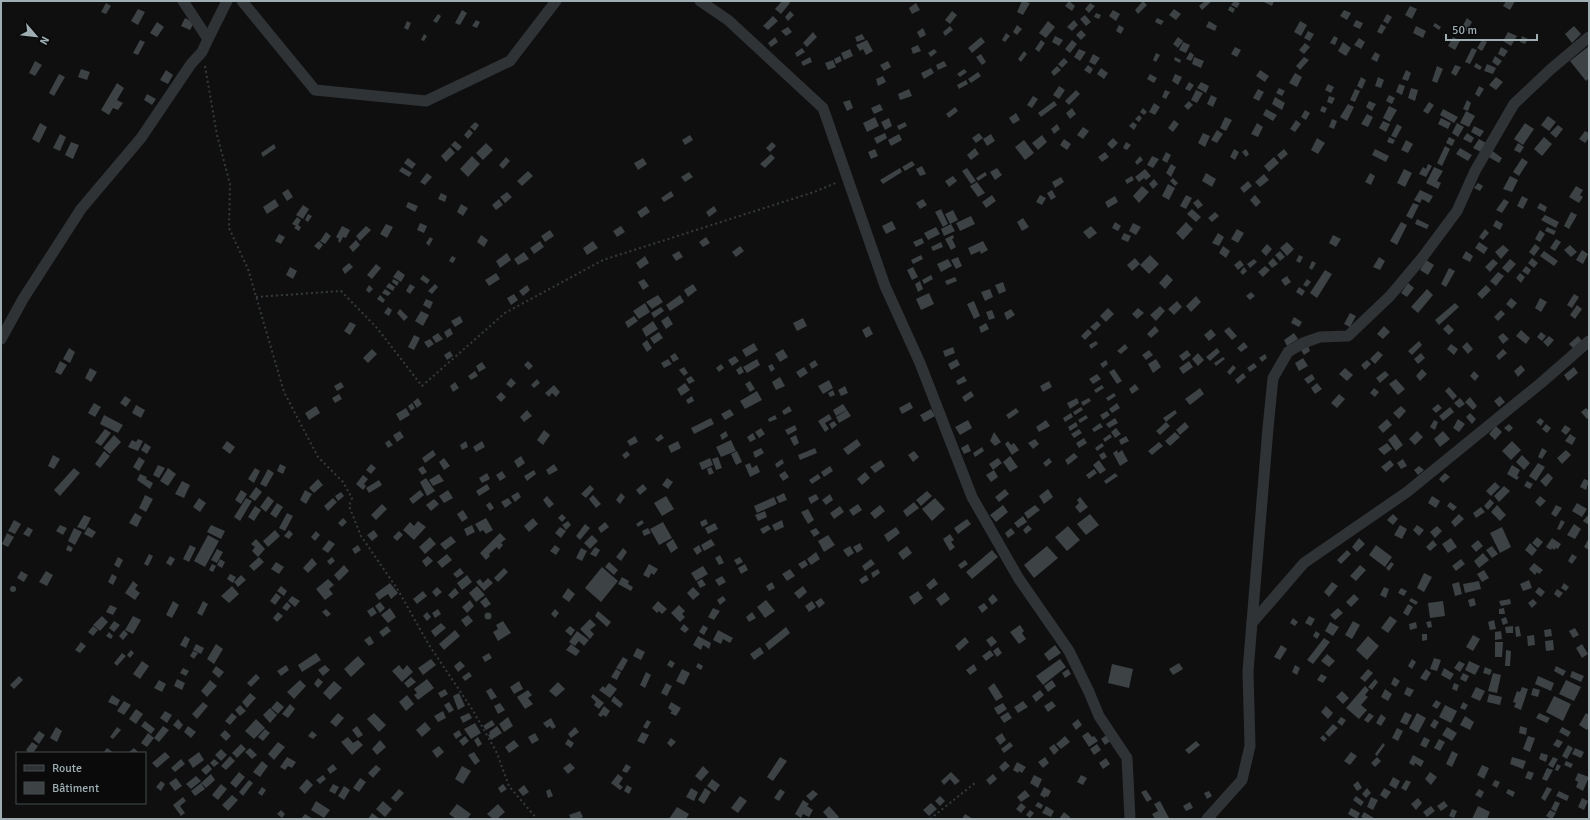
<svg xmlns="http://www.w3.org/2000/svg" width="1590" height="820" viewBox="0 0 1590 820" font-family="Signika,sans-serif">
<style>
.building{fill:#3d4244}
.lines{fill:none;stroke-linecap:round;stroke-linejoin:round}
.path{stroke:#353b3d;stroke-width:2;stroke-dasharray:2 3;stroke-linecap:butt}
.street{stroke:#303336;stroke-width:11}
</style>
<rect width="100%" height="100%" fill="#0f0f10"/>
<!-- building -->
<g class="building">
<polygon points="782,1 788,1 790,3 781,14 775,9"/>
<polygon points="1022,1 1030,3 1023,15 1017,12"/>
<polygon points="1069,1 1075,6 1072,11 1065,6"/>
<polygon points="1143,1 1147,5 1138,14 1135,10"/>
<polygon points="1205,1 1212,1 1202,10 1199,6"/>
<polygon points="1234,1 1240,3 1237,8 1231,5"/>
<polygon points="1262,1 1274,1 1272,6"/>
<polygon points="1506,1 1515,1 1510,10 1503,6"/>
<polygon points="106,3 111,6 106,14 101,12"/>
<polygon points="916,3 920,10 912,14 909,8"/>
<polygon points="1090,3 1095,6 1089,13 1085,9"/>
<polygon points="1230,6 1235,9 1233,13 1228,10"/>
<polygon points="1410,6 1417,9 1412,19 1405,15"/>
<polygon points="138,9 145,12 138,25 131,21"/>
<polygon points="1174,9 1181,14 1176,20 1169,15"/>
<polygon points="462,10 467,13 460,25 455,23"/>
<polygon points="1113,10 1120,14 1116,21 1109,16"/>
<polygon points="1344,10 1351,13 1347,20 1340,16"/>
<polygon points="790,11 794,15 788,21 785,17"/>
<polygon points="952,11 957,15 950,24 945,20"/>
<polygon points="1096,13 1101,15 1099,19 1094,17"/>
<polygon points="438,14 441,16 437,23 433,21"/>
<polygon points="1387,14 1392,17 1388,24 1383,21"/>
<polygon points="1085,15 1091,22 1086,26 1080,19"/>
<polygon points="773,16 778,21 768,30 763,26"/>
<polygon points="185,18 194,23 190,30 181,26"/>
<polygon points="1157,18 1164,21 1161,25 1155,22"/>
<polygon points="1467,18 1472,22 1467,31 1462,27"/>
<polygon points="476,20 480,22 477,28 472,26"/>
<polygon points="1074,20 1078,25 1072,31 1067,27"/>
<polygon points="1356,20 1363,23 1360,29 1353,26"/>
<polygon points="407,21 411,23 408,30 404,28"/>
<polygon points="1048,21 1055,27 1046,38 1039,33"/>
<polygon points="1209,21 1217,26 1215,31 1206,27"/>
<polygon points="1300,21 1307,25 1301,36 1294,32"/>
<polygon points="157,22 164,27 157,37 150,33"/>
<polygon points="1435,23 1441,27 1439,30 1433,26"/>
<polygon points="1381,24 1386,27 1382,34 1377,32"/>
<polygon points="1017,25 1022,29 1017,35 1013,32"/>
<polygon points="1119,25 1124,28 1121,34 1116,31"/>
<polygon points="950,26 953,30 945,36 943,32"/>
<polygon points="1416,26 1426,31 1423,38 1413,33"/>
<polygon points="1574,26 1581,34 1572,43 1565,34"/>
<polygon points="788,27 792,32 786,36 781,31"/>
<polygon points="923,28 926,35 920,38 917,32"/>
<polygon points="1081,30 1086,35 1081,40 1076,35"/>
<polygon points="1308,31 1314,34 1310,41 1304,38"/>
<polygon points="813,32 817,37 807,47 803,43"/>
<polygon points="1508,32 1517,36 1511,46 1503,41"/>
<polygon points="1006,33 1010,36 1005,42 1002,40"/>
<polygon points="424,34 427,36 424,41 421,40"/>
<polygon points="862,34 865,39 857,42 855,37"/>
<polygon points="1055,36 1063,40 1059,46 1052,42"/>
<polygon points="1334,36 1338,38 1335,45 1330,43"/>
<polygon points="1522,36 1528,39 1525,44 1520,42"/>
<polygon points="775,37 778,42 771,47 768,43"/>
<polygon points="981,37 985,42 972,53 968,48"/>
<polygon points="1178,37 1183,41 1178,48 1173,44"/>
<polygon points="1453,37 1460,41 1455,50 1448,46"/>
<polygon points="1359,38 1365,42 1361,49 1354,45"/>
<polygon points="140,40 145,42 138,55 133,53"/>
<polygon points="867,40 873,51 866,55 863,49 860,51 856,45"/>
<polygon points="1041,40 1045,43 1039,52 1035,49"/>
<polygon points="1072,40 1077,44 1070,53 1065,49"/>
<polygon points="1482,40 1487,42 1482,51 1477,48"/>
<polygon points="1183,42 1190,45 1186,53 1179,50"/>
<polygon points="1343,42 1351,48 1346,56 1338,51"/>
<polygon points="1305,43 1310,47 1304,54 1299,50"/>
<polygon points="918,45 921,51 913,54 911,48"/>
<polygon points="1589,46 1589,78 1586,81 1570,61"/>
<polygon points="1235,47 1241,50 1237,57 1231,54"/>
<polygon points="1501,47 1508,51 1504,57 1498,54"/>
<polygon points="802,48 805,52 797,57 795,53"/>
<polygon points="1472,48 1477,50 1470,64 1465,62"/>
<polygon points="850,49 853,56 844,60 841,53"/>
<polygon points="934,49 937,52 931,57 928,53"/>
<polygon points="1079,49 1086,52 1080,61 1074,57"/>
<polygon points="1024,51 1027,54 1021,62 1018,59"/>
<polygon points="1190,52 1194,55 1191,61 1186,59"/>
<polygon points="1375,52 1380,55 1377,62 1371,59"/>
<polygon points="1156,53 1160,55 1156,62 1153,60"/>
<polygon points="981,54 986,62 982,65 976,57"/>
<polygon points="1093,54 1100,58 1095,65 1089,62"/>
<polygon points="840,56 842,61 836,64 834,59"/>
<polygon points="1495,56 1502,61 1498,66 1492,62"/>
<polygon points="810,57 812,62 803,66 801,62"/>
<polygon points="1175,57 1181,60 1180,63 1174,60"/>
<polygon points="1194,57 1204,61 1201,68 1192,64"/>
<polygon points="1304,57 1309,60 1300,70 1296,66"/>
<polygon points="1064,58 1068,62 1062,68 1058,64"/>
<polygon points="833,60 836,67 828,70 825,63"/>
<polygon points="35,61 42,65 35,76 29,73"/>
<polygon points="888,61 891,67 884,71 880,65"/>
<polygon points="944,61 947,66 938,70 936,65"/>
<polygon points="1476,63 1482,67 1480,70 1474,67"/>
<polygon points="1487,64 1496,68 1493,74 1484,71"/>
<polygon points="1088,65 1093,69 1090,74 1084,70"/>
<polygon points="1455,65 1461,67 1456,76 1451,73"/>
<polygon points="1057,66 1061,70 1054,76 1051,72"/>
<polygon points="1437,66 1443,69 1437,83 1432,81"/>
<polygon points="931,68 934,73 924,79 921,73"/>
<polygon points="1101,68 1108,73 1104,79 1097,74"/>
<polygon points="81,69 90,72 87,80 78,77"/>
<polygon points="964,69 967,72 960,77 957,74"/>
<polygon points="166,70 173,75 168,84 160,80"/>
<polygon points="1260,70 1269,76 1265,82 1256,76"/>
<polygon points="1406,70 1411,73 1408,81 1402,79"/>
<polygon points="978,72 981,76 971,83 968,79"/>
<polygon points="1295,73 1302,77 1297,87 1289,83"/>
<polygon points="59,74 65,77 54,96 49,93"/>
<polygon points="1150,74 1157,78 1154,83 1147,79"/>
<polygon points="1175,74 1182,77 1178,85 1172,81"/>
<polygon points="883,76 886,82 878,86 876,79"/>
<polygon points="1361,77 1366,80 1362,89 1357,86"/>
<polygon points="1378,77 1384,80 1381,88 1375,86"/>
<polygon points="1496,77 1503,82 1496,90 1489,85"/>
<polygon points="966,80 968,84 959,89 957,85"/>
<polygon points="1189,82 1194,85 1190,91 1185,89"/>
<polygon points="1201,82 1209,86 1206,93 1197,88"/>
<polygon points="117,83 124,88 117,100 123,103 118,110 113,108 109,115 101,110"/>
<polygon points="1328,84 1334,87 1331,93 1325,90"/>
<polygon points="1399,84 1405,86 1402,95 1396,92"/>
<polygon points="1059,86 1065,90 1059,99 1053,95"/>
<polygon points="1479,86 1484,89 1479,97 1475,94"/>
<polygon points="1279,88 1285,91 1282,96 1276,93"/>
<polygon points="1411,88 1418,90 1415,101 1408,98"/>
<polygon points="909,89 912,96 900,100 898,94"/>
<polygon points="1258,89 1264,92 1259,101 1253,98"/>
<polygon points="1355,89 1360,91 1355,102 1350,100"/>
<polygon points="1076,90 1080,94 1069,105 1065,101"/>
<polygon points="1165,90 1170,92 1166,99 1162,97"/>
<polygon points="1196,90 1203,93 1197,103 1191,100"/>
<polygon points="147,94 156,99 152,105 144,100"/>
<polygon points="1211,95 1217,98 1213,107 1207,104"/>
<polygon points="1389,95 1395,98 1392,104 1386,101"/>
<polygon points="1033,96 1038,99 1032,108 1027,105"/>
<polygon points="1329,96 1335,98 1332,104 1327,102"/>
<polygon points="1275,97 1285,103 1282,110 1272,104"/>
<polygon points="850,100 853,108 847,111 843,102"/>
<polygon points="1467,100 1471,103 1468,111 1463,109"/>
<polygon points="1054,101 1057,105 1041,117 1038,113"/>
<polygon points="1189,101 1193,105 1188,110 1184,106"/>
<polygon points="1369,101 1376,104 1372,111 1366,107"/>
<polygon points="1429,102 1434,105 1428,114 1423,111"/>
<polygon points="1154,103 1160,107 1155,115 1149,112"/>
<polygon points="880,104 883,110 874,114 871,108"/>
<polygon points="1348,104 1354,107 1347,121 1340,117"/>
<polygon points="1322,106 1327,108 1325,113 1320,111"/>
<polygon points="1389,106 1397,110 1390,122 1383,118"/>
<polygon points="955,107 958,111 949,118 946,114"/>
<polygon points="1072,108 1076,114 1070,119 1066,113"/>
<polygon points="1143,108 1147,112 1144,115 1140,112"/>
<polygon points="1266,109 1277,115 1273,121 1263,115"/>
<polygon points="1443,109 1458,117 1454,123 1440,115"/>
<polygon points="1305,110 1310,113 1306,120 1301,117"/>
<polygon points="1466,111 1475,116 1469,127 1460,123"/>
<polygon points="1016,113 1020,120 1013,124 1009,118"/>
<polygon points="1367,114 1373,117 1368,127 1361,124"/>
<polygon points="1139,115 1142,118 1139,122 1135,119"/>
<polygon points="1548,116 1556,122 1549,131 1541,125"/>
<polygon points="875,117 879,126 867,132 863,123"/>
<polygon points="1225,117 1232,120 1226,131 1220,128"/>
<polygon points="889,118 892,126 885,130 881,122"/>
<polygon points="1441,118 1451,123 1448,129 1438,124"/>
<polygon points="1332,119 1337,121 1334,129 1329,127"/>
<polygon points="1174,120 1179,124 1173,132 1168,128"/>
<polygon points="1296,120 1301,124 1295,132 1290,129"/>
<polygon points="1383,121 1390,124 1386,132 1379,128"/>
<polygon points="475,122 479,125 475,131 470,127"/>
<polygon points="905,122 907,126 899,130 897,126"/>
<polygon points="1133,122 1137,125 1134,130 1129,126"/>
<polygon points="40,123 47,127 39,143 32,139"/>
<polygon points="1257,123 1263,127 1258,137 1251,134"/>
<polygon points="1457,123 1464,127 1458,137 1452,133"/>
<polygon points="1525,123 1534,129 1523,145 1514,139"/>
<polygon points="1057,124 1060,129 1054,134 1051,129"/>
<polygon points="1397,124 1402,127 1396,138 1391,136"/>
<polygon points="1558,125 1563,129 1556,138 1550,133"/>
<polygon points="1474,126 1484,131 1480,137 1471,132"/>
<polygon points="1083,127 1089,131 1083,139 1077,135"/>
<polygon points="469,129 473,133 468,139 464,135"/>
<polygon points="1217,130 1223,134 1217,143 1211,140"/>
<polygon points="1585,131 1589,133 1589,138 1585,143 1579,139"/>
<polygon points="885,133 887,138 877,144 874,138"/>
<polygon points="979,133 983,138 976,143 972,138"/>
<polygon points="1203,133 1210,136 1205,147 1198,143"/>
<polygon points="1467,133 1474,138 1471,143 1463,139"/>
<polygon points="60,134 66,137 60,151 53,148"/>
<polygon points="899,134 902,140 891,146 888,140"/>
<polygon points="991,134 995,141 987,146 983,139"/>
<polygon points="690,135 693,140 685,145 682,140"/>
<polygon points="1042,135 1047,142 1038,150 1032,143"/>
<polygon points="1389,137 1395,140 1393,144 1387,142"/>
<polygon points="1449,137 1455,140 1452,146 1446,143"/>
<polygon points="1544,137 1552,144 1542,156 1534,149"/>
<polygon points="1113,138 1118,143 1112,149 1107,144"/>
<polygon points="1317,138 1325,143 1318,154 1311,150"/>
<polygon points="1064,139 1071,144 1067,150 1060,145"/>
<polygon points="1479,139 1486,143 1481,152 1473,148"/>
<polygon points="1024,140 1034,153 1025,160 1015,147"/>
<polygon points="1406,140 1413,144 1408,153 1401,150"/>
<polygon points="455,141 462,147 458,151 451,145"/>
<polygon points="71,142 79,145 73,159 65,155"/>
<polygon points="772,142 776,146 770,152 766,148"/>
<polygon points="1126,142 1131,145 1127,150 1123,148"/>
<polygon points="486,143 493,150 483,160 476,153"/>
<polygon points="1518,143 1524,147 1520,153 1514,150"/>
<polygon points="274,144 276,148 263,157 261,153"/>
<polygon points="1445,146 1450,149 1442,166 1437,163"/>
<polygon points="450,147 455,153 446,162 441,156"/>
<polygon points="975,148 979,154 971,160 967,155"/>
<polygon points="1460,148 1472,155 1468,161 1456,154"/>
<polygon points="875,149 878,156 871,159 868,152"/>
<polygon points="1234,149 1239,152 1235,160 1230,157"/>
<polygon points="1246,149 1249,154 1246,157 1242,152"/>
<polygon points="1284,149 1288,154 1281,160 1277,155"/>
<polygon points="1375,149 1389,156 1386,162 1372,155"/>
<polygon points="1491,150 1502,158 1499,163 1487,156"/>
<polygon points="1105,152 1109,157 1102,162 1098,157"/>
<polygon points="1166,152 1171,155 1167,163 1162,160"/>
<polygon points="771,154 775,158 765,168 760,164"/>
<polygon points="472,156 480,164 468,177 460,169"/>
<polygon points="1140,156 1143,160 1137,165 1135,162"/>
<polygon points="1152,156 1159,159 1153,168 1147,165"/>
<polygon points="506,157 510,161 503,169 499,165"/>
<polygon points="1274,157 1279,163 1269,172 1264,166"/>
<polygon points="408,158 416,164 412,169 404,163"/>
<polygon points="643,158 647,164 638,170 634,163"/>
<polygon points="1522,158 1528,162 1519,176 1513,172"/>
<polygon points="912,161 915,165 905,171 902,167"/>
<polygon points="1171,164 1176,167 1171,177 1166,173"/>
<polygon points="1428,164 1432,166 1426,177 1419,174 1423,167 1426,169"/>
<polygon points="922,166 926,174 920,176 916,169"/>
<polygon points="402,167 412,173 409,177 399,171"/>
<polygon points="1434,167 1443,171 1437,181 1441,183 1438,189 1426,183"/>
<polygon points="900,168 902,172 883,184 880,180"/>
<polygon points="967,168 976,181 971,184 962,171"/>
<polygon points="997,168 1002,175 995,180 990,172"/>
<polygon points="1145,169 1151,176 1146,180 1144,178 1139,182 1135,177"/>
<polygon points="1404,169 1412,173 1405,187 1397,183"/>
<polygon points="528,171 533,176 522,186 517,181"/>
<polygon points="689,172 693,177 685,182 681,177"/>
<polygon points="985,172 987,175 978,181 976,178"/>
<polygon points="427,173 432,177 425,185 420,182"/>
<polygon points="1206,173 1216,179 1212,187 1202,181"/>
<polygon points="1370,173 1375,176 1371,185 1365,182"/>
<polygon points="1264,174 1269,180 1260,187 1255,182"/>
<polygon points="953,176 957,181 949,187 945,181"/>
<polygon points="1132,176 1134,180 1127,184 1125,180"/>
<polygon points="1510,176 1518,180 1512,192 1503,189"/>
<polygon points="1061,177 1064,182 1055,188 1052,182"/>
<polygon points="1173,178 1178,183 1175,186 1170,181"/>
<polygon points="1154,179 1158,184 1153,189 1149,184"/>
<polygon points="1248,181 1252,186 1244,193 1240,188"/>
<polygon points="977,182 985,193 978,197 970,186"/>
<polygon points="1478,183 1483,186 1480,191 1474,188"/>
<polygon points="1168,184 1175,188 1169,200 1162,196"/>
<polygon points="1142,186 1149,192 1139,203 1133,196"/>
<polygon points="1576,186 1583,190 1580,195 1583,197 1579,203 1569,197"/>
<polygon points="288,189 293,197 287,201 282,193"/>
<polygon points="1052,190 1056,197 1051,200 1047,193"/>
<polygon points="1420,190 1433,196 1429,203 1422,199 1420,203 1414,200"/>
<polygon points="671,191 674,196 664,202 661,198"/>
<polygon points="507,192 512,197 505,203 500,197"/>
<polygon points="441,193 447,196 445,202 438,199"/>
<polygon points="992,195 996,201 986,208 982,202"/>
<polygon points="1040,195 1046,198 1042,205 1036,202"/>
<polygon points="1186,195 1192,198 1186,209 1180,206"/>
<polygon points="1255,195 1261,202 1256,207 1250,200"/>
<polygon points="1115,196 1118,202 1108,208 1105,202"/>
<polygon points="1522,196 1528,199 1523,209 1517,206"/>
<polygon points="275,199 279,206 267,214 263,207"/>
<polygon points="499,199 503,205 496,210 492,205"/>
<polygon points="923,199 927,205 920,209 916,203"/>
<polygon points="1198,199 1203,205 1198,209 1193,203"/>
<polygon points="1504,199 1509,202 1502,213 1496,210"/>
<polygon points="408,202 418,206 415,212 406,207"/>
<polygon points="1413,203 1419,205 1412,219 1406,216"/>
<polygon points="1540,203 1547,207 1545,212 1537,208"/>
<polygon points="461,204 468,208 463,216 457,212"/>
<polygon points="303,205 309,209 303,219 296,215"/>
<polygon points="646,206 650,212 641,218 637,212"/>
<polygon points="714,206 717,211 709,217 706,212"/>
<polygon points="941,209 948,224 943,227 935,212"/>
<polygon points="1192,209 1201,217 1196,222 1187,214"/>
<polygon points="953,210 958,220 950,224 945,214"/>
<polygon points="1215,212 1219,216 1212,222 1208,218"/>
<polygon points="1571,212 1577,215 1569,229 1564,226"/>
<polygon points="308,214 312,216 308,222 305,220"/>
<polygon points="1545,215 1559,222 1556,228 1541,220"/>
<polygon points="971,216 975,224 960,231 956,223"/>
<polygon points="297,217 301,220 298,225 301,227 299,231 294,228 296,226 292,224"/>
<polygon points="1023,218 1029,227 1022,231 1017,222"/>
<polygon points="1417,219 1429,225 1427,229 1415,224"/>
<polygon points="1496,220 1503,224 1500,230 1493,226"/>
<polygon points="892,221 896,229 886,234 882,226"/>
<polygon points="1115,222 1121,226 1118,231 1112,228"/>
<polygon points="1186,222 1193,229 1183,240 1176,233"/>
<polygon points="1401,222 1407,225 1397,245 1390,241"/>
<polygon points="420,223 427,226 424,233 417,230"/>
<polygon points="1133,223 1141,227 1136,235 1129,231"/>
<polygon points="386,224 393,227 387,238 380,234"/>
<polygon points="951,224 955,231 944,236 941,229"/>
<polygon points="342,226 350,230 346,238 343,237 340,243 338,241 339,239 336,237"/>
<polygon points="366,226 371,230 360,241 356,236"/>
<polygon points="621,226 625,232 617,237 613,231"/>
<polygon points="1091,226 1097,233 1089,239 1083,232"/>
<polygon points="936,227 940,234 928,240 924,233"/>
<polygon points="1547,227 1556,231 1554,235 1545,231"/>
<polygon points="1237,229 1244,233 1238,243 1231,239"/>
<polygon points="1485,229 1489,233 1483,240 1479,237"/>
<polygon points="550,230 554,236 545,242 541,236"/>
<polygon points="1540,230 1545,234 1540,242 1535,239"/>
<polygon points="326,232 331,236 325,244 320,241"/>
<polygon points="1124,233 1131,236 1128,242 1121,239"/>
<polygon points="1218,233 1224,237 1219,246 1212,243"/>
<polygon points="279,234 285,237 281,244 275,241"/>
<polygon points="481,235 488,240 484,247 477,242"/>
<polygon points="953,235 954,238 952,239 956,247 951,250 945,239"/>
<polygon points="1333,235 1341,239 1336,247 1329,243"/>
<polygon points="430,237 433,239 429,246 426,243"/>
<polygon points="706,237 710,243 703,247 699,242"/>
<polygon points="922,238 924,243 916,247 913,242"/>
<polygon points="1556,239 1561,242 1555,251 1550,248"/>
<polygon points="356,240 360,245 353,252 349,247"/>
<polygon points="319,241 323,245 319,250 314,246"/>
<polygon points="540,241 544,247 534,254 530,248"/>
<polygon points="593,241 598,248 587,255 583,248"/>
<polygon points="983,241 988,250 981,254 980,251 971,255 968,248"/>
<polygon points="941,242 943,247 933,251 931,247"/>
<polygon points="1287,242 1294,249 1287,256 1280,248"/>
<polygon points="1479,242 1488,248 1484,254 1475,248"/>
<polygon points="1267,244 1272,249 1266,256 1261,251"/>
<polygon points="1535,244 1540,248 1534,256 1529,252"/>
<polygon points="1503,245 1509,250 1501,259 1495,252"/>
<polygon points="1570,245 1577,252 1571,257 1564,250"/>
<polygon points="740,246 744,251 736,257 732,252"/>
<polygon points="1223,246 1230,251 1226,258 1219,253"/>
<polygon points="1582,250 1588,254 1583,264 1576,260"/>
<polygon points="679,251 683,257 676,261 672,255"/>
<polygon points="1280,251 1285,257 1280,261 1275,255"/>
<polygon points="1466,251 1473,256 1470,262 1462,258"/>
<polygon points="1544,251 1558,261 1554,266 1540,256"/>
<polygon points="524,252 529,259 518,265 514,259"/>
<polygon points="507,253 511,260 500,268 496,261"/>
<polygon points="921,255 923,259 913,264 911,260"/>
<polygon points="1150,255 1159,264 1149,274 1140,265"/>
<polygon points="1299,255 1303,257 1300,263 1296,261"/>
<polygon points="452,256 456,258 453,263 449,261"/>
<polygon points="645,256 649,263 640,269 636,263"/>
<polygon points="958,257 962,266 956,269 951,260"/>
<polygon points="1379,257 1385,261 1380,270 1373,267"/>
<polygon points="1135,258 1140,264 1132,271 1127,265"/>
<polygon points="1273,258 1278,264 1272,268 1268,263"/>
<polygon points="1532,258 1538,263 1534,268 1528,263"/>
<polygon points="948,259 952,266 941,272 937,264"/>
<polygon points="1254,259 1257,262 1250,268 1247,264"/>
<polygon points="1493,259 1498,263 1490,272 1485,267"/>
<polygon points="1510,259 1516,264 1508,273 1502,268"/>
<polygon points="1240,260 1244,265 1238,270 1234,265"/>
<polygon points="1426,260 1434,265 1428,275 1420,270"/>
<polygon points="1312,261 1316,263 1312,270 1309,268"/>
<polygon points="349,263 353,267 345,274 342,269"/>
<polygon points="376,264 381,268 372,279 367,275"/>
<polygon points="1265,266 1270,270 1263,277 1258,272"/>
<polygon points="1526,266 1531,270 1528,275 1522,271"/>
<polygon points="290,267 297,271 293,279 286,275"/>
<polygon points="913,267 918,277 912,280 907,270"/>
<polygon points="1244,267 1247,271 1243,275 1240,272"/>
<polygon points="1449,268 1455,271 1446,287 1441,284"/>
<polygon points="398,270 405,275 401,282 393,277"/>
<polygon points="1325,270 1332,274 1317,298 1310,293"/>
<polygon points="1498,272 1504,276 1496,286 1490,281"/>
<polygon points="496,273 500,279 489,286 485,280"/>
<polygon points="1520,273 1525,277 1521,283 1516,278"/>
<polygon points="1167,274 1173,280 1165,289 1159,283"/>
<polygon points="423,275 430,280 427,284 420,279"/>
<polygon points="931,275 933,279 924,284 922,280"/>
<polygon points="1287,276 1291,282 1285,286 1281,280"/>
<polygon points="955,277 957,281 947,285 945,281"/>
<polygon points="393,279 399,282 397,286 392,282"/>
<polygon points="644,279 649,286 643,290 638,282"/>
<polygon points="1307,279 1311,282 1307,287 1303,285"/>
<polygon points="920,281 923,289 918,292 915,284"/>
<polygon points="1003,282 1006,291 999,294 995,285"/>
<polygon points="389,283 395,287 393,291 386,287"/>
<polygon points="1408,283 1414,288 1407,297 1401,293"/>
<polygon points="410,284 415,287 410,294 406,291"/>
<polygon points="435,284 438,287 432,294 428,291"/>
<polygon points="693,284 697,290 688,297 684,290"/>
<polygon points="369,285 373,289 369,293 366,290"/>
<polygon points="527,285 530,290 523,296 519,291"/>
<polygon points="1486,285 1491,290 1482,299 1477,294"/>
<polygon points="1299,287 1305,291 1302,296 1296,292"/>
<polygon points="385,289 391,293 388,296 382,293"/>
<polygon points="990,289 993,297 985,301 981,292"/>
<polygon points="1427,289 1433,295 1418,313 1411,307"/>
<polygon points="1251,292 1255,296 1250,300 1246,296"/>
<polygon points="929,293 934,304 921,310 916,299"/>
<polygon points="514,294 518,300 511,305 507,298"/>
<polygon points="1574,294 1579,297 1572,308 1567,305"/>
<polygon points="380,295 385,300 383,303 377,299"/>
<polygon points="658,295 663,302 652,309 646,302"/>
<polygon points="680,295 684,302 670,311 666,305"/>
<polygon points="1196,296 1201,302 1191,312 1186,306"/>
<polygon points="1511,298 1517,303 1512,309 1506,304"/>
<polygon points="1540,298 1547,302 1541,312 1535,308"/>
<polygon points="426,299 433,302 430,309 423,305"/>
<polygon points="974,301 980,316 974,319 967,304"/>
<polygon points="1177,301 1182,307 1174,315 1168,309"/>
<polygon points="645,303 650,312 639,319 633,311"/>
<polygon points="1455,303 1459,307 1439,325 1435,320"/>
<polygon points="1577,305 1582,309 1575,319 1570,315"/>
<polygon points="1160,306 1165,311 1156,321 1150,315"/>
<polygon points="388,307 392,310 389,316 384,313"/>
<polygon points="661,307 664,311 654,318 651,313"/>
<polygon points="1108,308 1114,314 1106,322 1100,316"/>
<polygon points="1138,308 1144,313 1137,319 1132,314"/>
<polygon points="400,309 408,317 404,321 397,313"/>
<polygon points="1011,309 1015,315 1007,320 1004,313"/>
<polygon points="992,310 995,318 989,320 986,312"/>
<polygon points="1501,310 1505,314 1498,321 1494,317"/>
<polygon points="421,311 429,315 423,326 415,321"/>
<polygon points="1350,313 1356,316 1350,327 1344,324"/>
<polygon points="460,316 463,322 455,327 451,321"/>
<polygon points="634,316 638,321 628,328 625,322"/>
<polygon points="668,316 673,324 666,329 661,321"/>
<polygon points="1294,317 1302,322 1299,327 1291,323"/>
<polygon points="803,318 807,326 797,331 793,323"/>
<polygon points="653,321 658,329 646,337 642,329"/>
<polygon points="1097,321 1101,325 1095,331 1090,327"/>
<polygon points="350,322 356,325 350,335 344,331"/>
<polygon points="986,323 989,329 981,333 979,327"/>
<polygon points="1448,324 1454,330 1449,335 1443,329"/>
<polygon points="869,326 873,334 866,338 862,330"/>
<polygon points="1155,326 1159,331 1151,338 1147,334"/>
<polygon points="1384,326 1390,332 1383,339 1377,334"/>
<polygon points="1229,327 1237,336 1232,340 1224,331"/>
<polygon points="450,328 453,334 447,338 444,332"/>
<polygon points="1088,329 1092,333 1085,340 1081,336"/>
<polygon points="1211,329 1216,335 1209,341 1204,335"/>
<polygon points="1521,330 1530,338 1526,344 1516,336"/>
<polygon points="659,332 663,338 654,344 650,338"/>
<polygon points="1541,332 1546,336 1542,341 1537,337"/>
<polygon points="438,333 443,339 436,343 432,337"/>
<polygon points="1294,333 1298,339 1287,346 1284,340"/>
<polygon points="1503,333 1509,339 1503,344 1498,337"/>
<polygon points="414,335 420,338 414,350 408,347"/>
<polygon points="1549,336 1554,340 1548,347 1543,342"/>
<polygon points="1578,336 1583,342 1575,350 1569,344"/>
<polygon points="430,339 434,344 428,348 424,342"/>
<polygon points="647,340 652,348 647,352 642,344"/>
<polygon points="1096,341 1098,344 1091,349 1089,345"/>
<polygon points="1419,341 1422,345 1412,355 1408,351"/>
<polygon points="1244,342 1248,347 1241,352 1237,348"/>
<polygon points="1467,342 1473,349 1468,354 1462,347"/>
<polygon points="754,343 758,350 746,357 742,350"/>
<polygon points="1125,344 1128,348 1121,354 1117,351"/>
<polygon points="1451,344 1458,349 1454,355 1447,349"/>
<polygon points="1308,346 1310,351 1304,355 1301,350"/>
<polygon points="953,347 955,353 945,357 943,351"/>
<polygon points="69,348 75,352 70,363 63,359"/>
<polygon points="1217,348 1220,352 1210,361 1206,357"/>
<polygon points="372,349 377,354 368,363 363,358"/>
<polygon points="783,349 788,357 780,362 775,354"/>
<polygon points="1503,349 1507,353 1499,360 1496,356"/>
<polygon points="1149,350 1153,355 1146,360 1142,355"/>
<polygon points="1187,350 1191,355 1183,361 1179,356"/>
<polygon points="450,351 453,356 447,360 444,355"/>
<polygon points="1378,351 1383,355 1375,364 1370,359"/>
<polygon points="675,353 679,359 673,362 670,356"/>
<polygon points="1198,353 1204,360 1198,366 1192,359"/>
<polygon points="1421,353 1425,358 1418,364 1414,359"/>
<polygon points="1265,354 1267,358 1262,362 1259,358"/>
<polygon points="735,356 739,361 732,366 728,360"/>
<polygon points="1223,357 1225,359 1216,366 1214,363"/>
<polygon points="1303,358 1308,366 1299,371 1295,363"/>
<polygon points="668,359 672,364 664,368 661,363"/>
<polygon points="757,359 760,365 747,373 743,367"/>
<polygon points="957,359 960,365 951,370 948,364"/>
<polygon points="1156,359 1161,367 1153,373 1148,364"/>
<polygon points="815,360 818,365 812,369 809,364"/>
<polygon points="1106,360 1108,364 1103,368 1100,364"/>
<polygon points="1367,360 1371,364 1365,370 1361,365"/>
<polygon points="60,361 67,365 61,375 55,372"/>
<polygon points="528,361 533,366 529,370 524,365"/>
<polygon points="1189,361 1193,367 1183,374 1179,368"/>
<polygon points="482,362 486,368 479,372 476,366"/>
<polygon points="1254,363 1257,367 1250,372 1247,368"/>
<polygon points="721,364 724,368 719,372 716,368"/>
<polygon points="772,364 775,369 771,372 768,366"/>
<polygon points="1233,365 1236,368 1230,375 1227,372"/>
<polygon points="1521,365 1525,370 1518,377 1514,371"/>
<polygon points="741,366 744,372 739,375 736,370"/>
<polygon points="684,367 688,373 684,376 679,370"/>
<polygon points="804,367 808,373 800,378 796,372"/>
<polygon points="1574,367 1578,373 1568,381 1564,375"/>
<polygon points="90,368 97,372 91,382 85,378"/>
<polygon points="1345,368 1353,375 1347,381 1339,374"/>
<polygon points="1114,369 1122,381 1117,384 1109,372"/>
<polygon points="1422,369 1427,374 1420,381 1416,376"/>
<polygon points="475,371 478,376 471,380 468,376"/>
<polygon points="1385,371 1389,375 1380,383 1376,378"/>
<polygon points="1474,371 1479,376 1475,381 1470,376"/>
<polygon points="1243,373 1246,377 1238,384 1235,380"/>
<polygon points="1097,374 1101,379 1093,384 1089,379"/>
<polygon points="1312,374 1315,379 1308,384 1304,379"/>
<polygon points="691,376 695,381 689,384 686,379"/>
<polygon points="964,376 967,381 958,385 956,381"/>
<polygon points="780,377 785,386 776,390 772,382"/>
<polygon points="511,378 516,383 511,388 506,384"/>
<polygon points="537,379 540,383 534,388 531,385"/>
<polygon points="1396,379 1405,389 1398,395 1389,384"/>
<polygon points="829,380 833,388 823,394 818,386"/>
<polygon points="750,381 755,389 750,392 745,384"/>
<polygon points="1049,381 1052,387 1043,392 1040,386"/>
<polygon points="341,382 344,387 337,391 334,386"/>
<polygon points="455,382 459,388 453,392 450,386"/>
<polygon points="685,383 690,390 681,396 677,389"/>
<polygon points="1317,383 1322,389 1315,394 1311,388"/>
<polygon points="1135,384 1139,389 1132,394 1129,389"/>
<polygon points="554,385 560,392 556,397 552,393 549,397 545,393"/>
<polygon points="1102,385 1104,388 1096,393 1094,390"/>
<polygon points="845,386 848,393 841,396 838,390"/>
<polygon points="1449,387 1457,396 1453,400 1445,391"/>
<polygon points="1200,388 1204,394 1190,405 1185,399"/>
<polygon points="1374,388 1379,392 1375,397 1370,393"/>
<polygon points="833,390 835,395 830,397 828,393"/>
<polygon points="757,391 762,400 745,409 740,401"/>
<polygon points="971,391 974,396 965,402 962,397"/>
<polygon points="501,392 506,397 501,402 496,397"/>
<polygon points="1114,393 1116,396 1108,401 1106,398"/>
<polygon points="339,394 342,399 335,403 332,398"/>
<polygon points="1339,394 1345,399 1337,408 1331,403"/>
<polygon points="125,396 131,400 126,407 120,403"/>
<polygon points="692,396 694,401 688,404 686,400"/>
<polygon points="1500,396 1505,402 1499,407 1494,401"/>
<polygon points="1470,397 1477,406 1473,410 1465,402"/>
<polygon points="418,398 422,404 417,408 413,402"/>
<polygon points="1077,398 1079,403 1070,409 1067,403"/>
<polygon points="1089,398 1091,401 1083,406 1081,402"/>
<polygon points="1460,398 1465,404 1459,408 1454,403"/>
<polygon points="910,402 913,408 902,414 899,408"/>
<polygon points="94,403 101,407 95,417 88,413"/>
<polygon points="412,403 415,408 411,411 408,406"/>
<polygon points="1117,403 1120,408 1112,413 1109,409"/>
<polygon points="843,404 847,410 836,416 833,410"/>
<polygon points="1438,404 1442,408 1436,413 1432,409"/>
<polygon points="136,405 145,410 141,418 132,413"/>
<polygon points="316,406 320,413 309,420 305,413"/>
<polygon points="789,406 792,411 784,415 782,411"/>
<polygon points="1401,406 1406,411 1399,419 1393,413"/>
<polygon points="1081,407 1083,410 1075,415 1073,412"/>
<polygon points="1450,407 1454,412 1443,421 1439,416"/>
<polygon points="406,408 410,415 400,421 396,414"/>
<polygon points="1016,408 1019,412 1009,419 1006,415"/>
<polygon points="1586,408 1589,411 1589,417 1587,419 1581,412"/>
<polygon points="730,409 734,415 725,420 721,414"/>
<polygon points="931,409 935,416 924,422 920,415"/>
<polygon points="527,410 532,416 524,422 520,417"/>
<polygon points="847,410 851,416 839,423 836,417"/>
<polygon points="1175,410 1177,413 1166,422 1163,418"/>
<polygon points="1107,411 1110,415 1103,420 1100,415"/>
<polygon points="1071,413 1073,417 1065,422 1063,418"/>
<polygon points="1470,413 1476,419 1472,424 1466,417"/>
<polygon points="829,414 832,419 825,423 829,429 825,432 818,421"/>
<polygon points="104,415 123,425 118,433 100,424"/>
<polygon points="775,415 777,419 769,422 768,419"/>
<polygon points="1086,415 1088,418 1080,423 1078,420"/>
<polygon points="711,418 714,424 694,434 691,428"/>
<polygon points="1115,418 1118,423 1109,428 1106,424"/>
<polygon points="1540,418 1544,421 1541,426 1536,422"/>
<polygon points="1387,419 1392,425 1383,433 1378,427"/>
<polygon points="1458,419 1465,424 1459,432 1453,428"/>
<polygon points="968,420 972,428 960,435 955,427"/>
<polygon points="1046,420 1050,426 1039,432 1036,427"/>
<polygon points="1434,420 1438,422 1435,430 1430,427"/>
<polygon points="834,421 837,425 832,429 829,424"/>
<polygon points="1076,422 1078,426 1070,431 1068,427"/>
<polygon points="1166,422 1170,426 1160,435 1156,431"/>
<polygon points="1185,422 1189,427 1180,435 1176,430"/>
<polygon points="1100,423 1103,427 1094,432 1092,429"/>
<polygon points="1509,424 1513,428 1509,432 1504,428"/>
<polygon points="1546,424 1551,428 1547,433 1542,429"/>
<polygon points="795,425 797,430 788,435 785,430"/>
<polygon points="1565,425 1571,429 1566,435 1561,431"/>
<polygon points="1496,426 1502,432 1495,440 1489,434"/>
<polygon points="761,428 765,434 759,438 755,432"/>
<polygon points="1116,428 1121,434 1115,438 1111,432"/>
<polygon points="105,429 111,433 101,446 95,442"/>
<polygon points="1079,429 1082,433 1074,438 1071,434"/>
<polygon points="544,430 550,435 543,445 537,440"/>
<polygon points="400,431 404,437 397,442 393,435"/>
<polygon points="726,431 728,436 722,440 720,435"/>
<polygon points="1417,431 1423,437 1415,445 1409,439"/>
<polygon points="1443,431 1450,439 1440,447 1434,439"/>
<polygon points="994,432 1001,442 995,446 990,441"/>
<polygon points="1175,432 1180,437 1170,446 1165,441"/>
<polygon points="753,433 756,439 750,442 747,437"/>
<polygon points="661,434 664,438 658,442 655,439"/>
<polygon points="1110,434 1112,437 1105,442 1103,439"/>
<polygon points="1395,434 1403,445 1396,451 1388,440"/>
<polygon points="1570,434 1576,438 1572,445 1565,441"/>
<polygon points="114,435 121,442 110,454 103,448"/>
<polygon points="796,435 799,443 794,446 790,438"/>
<polygon points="635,436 638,442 630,446 627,441"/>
<polygon points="1126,436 1129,441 1121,445 1119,440"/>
<polygon points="1084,438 1087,443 1079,448 1076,443"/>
<polygon points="138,439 143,441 138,451 128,447 132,440 136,442"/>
<polygon points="857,439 861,445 848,455 843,449"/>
<polygon points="1035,439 1039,444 1033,449 1028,443"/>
<polygon points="389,440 393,445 388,448 385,443"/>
<polygon points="731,440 736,451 721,457 716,447"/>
<polygon points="227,441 235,447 230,454 222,448"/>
<polygon points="466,441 468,447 462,450 460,445"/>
<polygon points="482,441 485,447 476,452 473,447"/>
<polygon points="678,441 681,448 671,453 668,446"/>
<polygon points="1008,441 1011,445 1014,443 1019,450 1012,455 1005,444"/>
<polygon points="1512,441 1521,450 1511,460 1502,451"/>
<polygon points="1159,442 1163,446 1152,455 1148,451"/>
<polygon points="145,443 151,447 147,454 141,450"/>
<polygon points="1102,443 1104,446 1097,451 1095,448"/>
<polygon points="1387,443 1392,449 1384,455 1378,449"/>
<polygon points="968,444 971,451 964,454 961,448"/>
<polygon points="982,447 984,451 975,457 973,453"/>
<polygon points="761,448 764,453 755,458 753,452"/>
<polygon points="815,448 817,453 800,460 798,455"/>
<polygon points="1542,448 1547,451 1542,459 1538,457"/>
<polygon points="433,450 436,455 425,463 422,458"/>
<polygon points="1117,450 1118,453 1122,450 1128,461 1120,466 1113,453"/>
<polygon points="1566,450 1571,455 1562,464 1557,458"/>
<polygon points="104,451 110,456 100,468 95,464"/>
<polygon points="627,451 630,455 625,459 622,455"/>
<polygon points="737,451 742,462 736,465 731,454"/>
<polygon points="914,451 919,457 913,462 908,455"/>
<polygon points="1104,452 1107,457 1102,460 1099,455"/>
<polygon points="1074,453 1078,457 1068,465 1065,460"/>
<polygon points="53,455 60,459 54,469 48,466"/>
<polygon points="1522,455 1530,463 1524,470 1516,462"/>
<polygon points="521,456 525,463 518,468 514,461"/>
<polygon points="1010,456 1018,467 1010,472 1003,462"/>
<polygon points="139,457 145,461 139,471 133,467"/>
<polygon points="718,457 722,468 716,470 712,459"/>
<polygon points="444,458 450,466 444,470 439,462"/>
<polygon points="710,458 713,465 702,470 699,463"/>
<polygon points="998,458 1002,463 993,470 989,464"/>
<polygon points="1049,458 1052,462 1046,467 1043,463"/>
<polygon points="782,459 784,463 777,468 775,464"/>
<polygon points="1403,459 1407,466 1401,469 1397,463"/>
<polygon points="881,460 885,466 875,473 870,467"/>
<polygon points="1099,460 1106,470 1100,474 1093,465"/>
<polygon points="1390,460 1394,465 1386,472 1381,467"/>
<polygon points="750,463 752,468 757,465 760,472 750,477 745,465"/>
<polygon points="1538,463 1545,467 1536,481 1529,476"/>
<polygon points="280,464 286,467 283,474 277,471"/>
<polygon points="371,464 376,468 371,474 366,470"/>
<polygon points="554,464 558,470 549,475 546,470"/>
<polygon points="158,465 165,468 159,478 153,475"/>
<polygon points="1512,465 1520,470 1517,476 1519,477 1517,480 1507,474"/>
<polygon points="423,466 427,472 422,475 418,469"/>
<polygon points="830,466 833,471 824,477 821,472"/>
<polygon points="1419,466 1424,470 1418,475 1414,470"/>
<polygon points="711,467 714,473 709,475 707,469"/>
<polygon points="74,468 80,473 60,496 54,490"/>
<polygon points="168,468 176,474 168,486 160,481"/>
<polygon points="255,468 260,471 254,483 248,479"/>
<polygon points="268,469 274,473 266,487 260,484"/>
<polygon points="1094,469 1097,473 1089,479 1086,475"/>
<polygon points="534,470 536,474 527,481 524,476"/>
<polygon points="994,470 998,477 991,482 986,475"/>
<polygon points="502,471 506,477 500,481 496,475"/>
<polygon points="785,471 789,477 783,481 779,475"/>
<polygon points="865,472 870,478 862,485 857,479"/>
<polygon points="487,473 490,479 482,483 479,478"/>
<polygon points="1115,473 1118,476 1106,484 1104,481"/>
<polygon points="1445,473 1450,477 1443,483 1439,479"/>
<polygon points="1548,473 1553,478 1546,487 1540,481"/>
<polygon points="140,474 147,477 146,479 153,483 150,489 137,480"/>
<polygon points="439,474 444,481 433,486 429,480"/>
<polygon points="818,474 821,478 812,484 809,480"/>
<polygon points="363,475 368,479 364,484 366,486 363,490 356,484"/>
<polygon points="426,478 435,491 427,496 420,482"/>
<polygon points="667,478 673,482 668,489 662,485"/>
<polygon points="318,479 323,485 314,493 309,488"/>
<polygon points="1584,479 1589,481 1586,490 1580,487"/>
<polygon points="379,480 382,485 369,493 366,488"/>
<polygon points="182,481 190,485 184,498 175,494"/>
<polygon points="1527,481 1533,484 1530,489 1524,486"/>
<polygon points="1495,482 1500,487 1491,496 1486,491"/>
<polygon points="487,484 490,489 479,496 476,491"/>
<polygon points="643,484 647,489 640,495 636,490"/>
<polygon points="590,485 594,489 586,498 581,494"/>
<polygon points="1504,486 1510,491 1499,502 1494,496"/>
<polygon points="256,487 262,492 255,501 249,497"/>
<polygon points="1005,489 1009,494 999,502 995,497"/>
<polygon points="1048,489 1053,497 1044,504 1039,496"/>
<polygon points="241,490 247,494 241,504 235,500"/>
<polygon points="305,490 312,494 306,504 300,500"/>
<polygon points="420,490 424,495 413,504 409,499"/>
<polygon points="448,490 453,498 444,503 439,496"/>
<polygon points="927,491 932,496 921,506 916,500"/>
<polygon points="341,492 344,496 338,501 335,496"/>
<polygon points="518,492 521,497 515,502 511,496"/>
<polygon points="621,493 625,497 620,504 616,500"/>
<polygon points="784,493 787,500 779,503 776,497"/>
<polygon points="816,494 819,499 811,504 808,498"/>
<polygon points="830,494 833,500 826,505 822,500"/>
<polygon points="145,495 153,499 146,512 139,508"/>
<polygon points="593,495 601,504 596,508 589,499"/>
<polygon points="268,496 274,501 266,512 260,507"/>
<polygon points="547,496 554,504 549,508 543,500"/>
<polygon points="666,496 674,509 662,516 654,503"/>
<polygon points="1432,496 1440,501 1436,508 1428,503"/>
<polygon points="1540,496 1546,501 1540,507 1535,502"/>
<polygon points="774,497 777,504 757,513 754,506"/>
<polygon points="1080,497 1088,507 1080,513 1075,507 1079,503 1077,500"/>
<polygon points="199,498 206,503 200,512 193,507"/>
<polygon points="246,498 252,501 240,521 234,517"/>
<polygon points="333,498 337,502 328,511 324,506"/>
<polygon points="508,498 512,503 505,508 501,502"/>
<polygon points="935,498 945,509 932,521 922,509"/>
<polygon points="434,499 439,504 431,511 426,505"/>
<polygon points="1490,499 1494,503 1488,510 1484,506"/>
<polygon points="490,502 494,508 490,511 486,505"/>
<polygon points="914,502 919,508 907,517 903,511"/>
<polygon points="1450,502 1457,507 1453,511 1447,506"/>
<polygon points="277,503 283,507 276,518 270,514"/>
<polygon points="1577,503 1587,509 1582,517 1572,511"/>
<polygon points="382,504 387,509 376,520 371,515"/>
<polygon points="858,504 862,510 853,516 849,510"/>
<polygon points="880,505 885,511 875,519 870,513"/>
<polygon points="1003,505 1008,512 996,522 990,515"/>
<polygon points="1035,505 1040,510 1028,519 1024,513"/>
<polygon points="1497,505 1506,515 1500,521 1491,512"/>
<polygon points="1556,505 1562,508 1556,517 1551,514"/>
<polygon points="255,506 261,510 254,521 248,517"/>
<polygon points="840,506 844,512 834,519 830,513"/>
<polygon points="1481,507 1485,512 1476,518 1473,513"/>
<polygon points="808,509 814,520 808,524 801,512"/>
<polygon points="463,510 468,518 462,522 457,514"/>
<polygon points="765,511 767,517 758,521 755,515"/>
<polygon points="135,513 142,517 137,527 129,523"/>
<polygon points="287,513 293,516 285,531 279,528"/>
<polygon points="562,514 566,518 562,522 558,518"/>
<polygon points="1090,514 1099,525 1086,535 1077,524"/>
<polygon points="1393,514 1398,519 1393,525 1387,520"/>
<polygon points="1459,514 1464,519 1455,527 1451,522"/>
<polygon points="1589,514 1589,525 1583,521"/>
<polygon points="84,515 91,518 85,530 77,527"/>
<polygon points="1023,516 1027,522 1018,528 1014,523"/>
<polygon points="343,518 347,522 342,527 338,523"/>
<polygon points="486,518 493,530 486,534 483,530 480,532 475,524"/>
<polygon points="533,518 538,524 529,532 524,526"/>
<polygon points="706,519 708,524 702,527 700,522"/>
<polygon points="967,519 971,524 958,534 954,528"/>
<polygon points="14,520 21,524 15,534 8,531"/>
<polygon points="642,520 644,523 638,527 636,524"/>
<polygon points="782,520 784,527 775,531 772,525"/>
<polygon points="1561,520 1565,522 1560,530 1557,529"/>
<polygon points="418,521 426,527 414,540 403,530 410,522 414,526"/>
<polygon points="568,521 571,525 566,530 562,525"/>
<polygon points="605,522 609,527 601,533 598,528"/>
<polygon points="663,522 672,538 659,545 650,529"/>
<polygon points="715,523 718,529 708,534 705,528"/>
<polygon points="585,524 590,528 580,540 576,536"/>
<polygon points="1574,524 1581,529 1575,539 1567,535"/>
<polygon points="60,525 67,528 63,535 56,531"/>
<polygon points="211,525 225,531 221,539 207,532"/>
<polygon points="472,525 475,532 467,536 464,529"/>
<polygon points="768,525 771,529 763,534 760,529"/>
<polygon points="1028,525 1032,529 1026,534 1023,530"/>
<polygon points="1400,525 1407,529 1402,539 1394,535"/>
<polygon points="1417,525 1424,530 1419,536 1413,530"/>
<polygon points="1068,526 1080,540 1067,551 1055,537"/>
<polygon points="1437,526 1442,531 1435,538 1430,532"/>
<polygon points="28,527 33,530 29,537 23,534"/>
<polygon points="88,527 96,532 92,538 84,534"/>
<polygon points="560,527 566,531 561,538 555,533"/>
<polygon points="896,527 900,533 888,542 884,535"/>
<polygon points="1502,527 1511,547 1500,553 1490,533"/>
<polygon points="74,528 82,532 75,545 68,541"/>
<polygon points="648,528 651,533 644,536 642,531"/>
<polygon points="816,528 820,533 814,537 810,531"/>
<polygon points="1011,528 1015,533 1008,538 1005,533"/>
<polygon points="275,530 280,536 268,547 263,541"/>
<polygon points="289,530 293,534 289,539 284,536"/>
<polygon points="374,530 378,536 372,541 367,535"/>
<polygon points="316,531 320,535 315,541 311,537"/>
<polygon points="399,531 403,535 397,541 393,537"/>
<polygon points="7,533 14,537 8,547 2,544"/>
<polygon points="500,533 506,539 501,543 503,545 499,550 497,547 489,554 490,556 486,560 480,553"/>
<polygon points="950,534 954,540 951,542 955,547 950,551 943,539"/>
<polygon points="208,535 219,541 205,567 194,561"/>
<polygon points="592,535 598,541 590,549 584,543"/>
<polygon points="828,535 835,545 824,552 818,541"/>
<polygon points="451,536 456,542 445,550 440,544"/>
<polygon points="430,537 436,544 425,554 419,547"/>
<polygon points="1537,537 1543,542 1538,548 1532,543"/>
<polygon points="1359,538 1365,544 1357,552 1352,547"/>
<polygon points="1451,538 1457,547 1448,553 1442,544"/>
<polygon points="1552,538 1561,544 1558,549 1556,548 1554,550 1552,548 1551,550 1546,547"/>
<polygon points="1589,538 1589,550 1584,547"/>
<polygon points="256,539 265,549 258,557 252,551 255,547 251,544"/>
<polygon points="673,539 678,548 671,553 666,544"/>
<polygon points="711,539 715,545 704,551 701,545"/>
<polygon points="329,540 335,544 328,553 322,549"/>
<polygon points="1433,540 1437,545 1430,551 1426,547"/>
<polygon points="1478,540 1483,546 1476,552 1471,546"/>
<polygon points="860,543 863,549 857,553 853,547"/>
<polygon points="1530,543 1537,550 1532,556 1525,550"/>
<polygon points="68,545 73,548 71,552 66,550"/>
<polygon points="190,545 196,548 189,562 183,559"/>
<polygon points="358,545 361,550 355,554 352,549"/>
<polygon points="555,545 560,549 556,555 550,551"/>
<polygon points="699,545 702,551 697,555 693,549"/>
<polygon points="1376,545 1392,557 1385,567 1369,555"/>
<polygon points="850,546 854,553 848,557 843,550"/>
<polygon points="907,546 912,553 903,560 898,553"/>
<polygon points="1047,546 1058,558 1034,578 1024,565"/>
<polygon points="1492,546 1498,554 1492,558 1486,550"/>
<polygon points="595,547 600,550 596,557 590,554"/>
<polygon points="581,548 587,551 582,561 576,558"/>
<polygon points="623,548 627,552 621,561 616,557"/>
<polygon points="217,549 223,552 217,563 211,560"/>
<polygon points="992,550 998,557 972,579 966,572"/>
<polygon points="1347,550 1351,554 1341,564 1337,560"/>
<polygon points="816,552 820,559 811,565 807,559"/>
<polygon points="1483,553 1489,560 1479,568 1474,561"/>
<polygon points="149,554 153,556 148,566 144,564"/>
<polygon points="447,554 452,560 442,568 437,562"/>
<polygon points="1572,554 1577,557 1572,564 1568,561"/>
<polygon points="720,555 724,563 719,565 715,558"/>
<polygon points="170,556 175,559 171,566 166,563"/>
<polygon points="428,556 433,561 426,567 422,561"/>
<polygon points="118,557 123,560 119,568 114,565"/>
<polygon points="259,557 264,562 254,571 249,566"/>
<polygon points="332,557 335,561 330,565 327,561"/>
<polygon points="740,557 743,562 737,565 734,560"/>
<polygon points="312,558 317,564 308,573 303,568"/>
<polygon points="220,559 225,562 222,568 217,565"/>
<polygon points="871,559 875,564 865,571 862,566"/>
<polygon points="1461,559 1465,564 1456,571 1452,566"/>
<polygon points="805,560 808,565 802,569 798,564"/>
<polygon points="965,560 968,564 961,569 958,565"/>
<polygon points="276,562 284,567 279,574 271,569"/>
<polygon points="609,562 618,570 614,575 605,567"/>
<polygon points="1391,562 1394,564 1389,571 1386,568"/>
<polygon points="1534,563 1543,570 1539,574 1537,572 1535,575 1529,569"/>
<polygon points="212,564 216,566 213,572 209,570"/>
<polygon points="649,564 658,569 654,575 651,573 649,578 643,575"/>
<polygon points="745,564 748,570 741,574 738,568"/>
<polygon points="344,565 349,571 339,581 334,575"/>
<polygon points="1360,565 1366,570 1356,581 1350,576"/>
<polygon points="703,566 708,574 696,581 691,573"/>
<polygon points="602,567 618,581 601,602 585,588"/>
<polygon points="460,568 464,573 457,578 453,574"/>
<polygon points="504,568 508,572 498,582 494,578"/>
<polygon points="790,569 795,576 787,581 782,574"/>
<polygon points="878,569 880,573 873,578 871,573"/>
<polygon points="1484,570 1489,578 1482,582 1477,574"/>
<polygon points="21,571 28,575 24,582 17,578"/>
<polygon points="46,571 53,575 47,586 39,582"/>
<polygon points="1424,573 1432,577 1424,592 1417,588"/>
<polygon points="112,574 117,577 113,585 108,582"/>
<polygon points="230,574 236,577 233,583 227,579"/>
<polygon points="241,575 246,580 238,587 234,582"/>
<polygon points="467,575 472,582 462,590 457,583"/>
<polygon points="866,575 869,580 862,584 859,580"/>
<polygon points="722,576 726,582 719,586 715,580"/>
<polygon points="622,577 629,581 628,584 633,587 631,591 618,584"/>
<polygon points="488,578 493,583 484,591 476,582 480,579 483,583"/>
<polygon points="934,578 938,584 930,590 926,585"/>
<polygon points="328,579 334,585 329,589 333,594 325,600 316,589"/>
<polygon points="702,579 706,585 700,588 697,582"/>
<polygon points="1529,580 1532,588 1523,591 1520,584"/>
<polygon points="133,581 138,585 135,589 140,593 135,600 125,593"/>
<polygon points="1479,581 1481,589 1465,593 1463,584"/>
<polygon points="772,582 775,588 769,591 766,586"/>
<polygon points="1332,582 1338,586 1329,597 1324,592"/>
<polygon points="1459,582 1462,594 1455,596 1452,584"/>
<polygon points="390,583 398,593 391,599 388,594 379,600 375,594"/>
<polygon points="1564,583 1569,587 1566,591 1561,588"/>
<circle cx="13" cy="589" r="3"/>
<polygon points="232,586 239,594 229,603 221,596"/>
<polygon points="281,586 287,591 284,596 277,591"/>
<polygon points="477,586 485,595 476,602 469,593"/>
<polygon points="803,586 807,592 799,599 794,593"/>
<polygon points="437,587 442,592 436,597 432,592"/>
<polygon points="693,587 700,594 693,600 687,593"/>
<polygon points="1384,587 1389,589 1386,598 1380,595"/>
<polygon points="1539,587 1545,592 1541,597 1535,592"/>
<polygon points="455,588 459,593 452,599 448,595"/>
<polygon points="568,588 575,594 569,602 562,597"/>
<polygon points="1401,588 1407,591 1404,596 1398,593"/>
<polygon points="1557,589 1563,593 1559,598 1554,594"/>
<polygon points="423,591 427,596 417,604 413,599"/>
<polygon points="918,591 923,598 914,605 909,597"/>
<polygon points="945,592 950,599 941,606 936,599"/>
<polygon points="276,593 281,597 275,605 270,601"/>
<polygon points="993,594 998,600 992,605 988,599"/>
<polygon points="1354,594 1359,599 1351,607 1346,602"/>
<polygon points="292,596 300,601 295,607 288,601"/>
<polygon points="723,596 726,600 720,605 717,600"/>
<polygon points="486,597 491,604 485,608 480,602"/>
<polygon points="821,598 825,603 819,608 815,602"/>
<polygon points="1411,598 1418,602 1416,605 1409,601"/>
<polygon points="1474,598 1476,605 1470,607 1468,600"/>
<polygon points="1510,599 1511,604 1501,606 1499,601"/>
<polygon points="1533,599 1537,603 1532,608 1528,603"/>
<polygon points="470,600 474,606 467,613 462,607"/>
<polygon points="766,600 775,611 765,618 757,607"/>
<polygon points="173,601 179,605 172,618 166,615"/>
<polygon points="203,601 208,604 202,616 197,613"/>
<polygon points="658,601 667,609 662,614 659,611 657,613 652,608"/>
<polygon points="812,601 816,607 809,612 805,606"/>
<polygon points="1443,601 1445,616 1430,618 1428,603"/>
<polygon points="287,602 291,606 287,611 282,608"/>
<polygon points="380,602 385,608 380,613 375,606"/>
<polygon points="984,603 988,608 982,613 978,607"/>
<polygon points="1408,604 1413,607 1408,616 1403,613"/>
<polygon points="110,605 117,608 113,615 106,612"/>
<polygon points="679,605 685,611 682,614 685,617 680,622 671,613"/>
<polygon points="373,607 377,613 371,617 367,611"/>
<polygon points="390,608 396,617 388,623 381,615"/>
<polygon points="713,608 720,611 714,620 708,617"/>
<polygon points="1338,608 1343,613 1335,620 1330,615"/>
<polygon points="1504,608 1505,614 1499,614 1499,609"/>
<polygon points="326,609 331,614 327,617 322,612"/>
<polygon points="438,609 441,614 435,618 432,613"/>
<polygon points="555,609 559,613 555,618 551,614"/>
<polygon points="598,611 611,622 607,627 595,616"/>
<polygon points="278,612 283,616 277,622 273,618"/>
<polygon points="427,612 431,617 427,621 423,616"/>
<polygon points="752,612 756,618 749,622 746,617"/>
<circle cx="488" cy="616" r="3.5"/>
<polygon points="468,615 473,621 466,627 461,620"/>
<polygon points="102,616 108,622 100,631 93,625"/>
<polygon points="133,616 141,620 133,634 125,630"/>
<polygon points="1309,616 1315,619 1311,626 1305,623"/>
<polygon points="1390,616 1397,621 1388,633 1381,628"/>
<polygon points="1506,617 1508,623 1503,625 1501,619"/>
<polygon points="1293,618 1298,622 1295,626 1290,623"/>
<polygon points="590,619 596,625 590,630 594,634 590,639 580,629"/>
<polygon points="1494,620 1496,629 1490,630 1488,622"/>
<polygon points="114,621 120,625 114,632 109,628"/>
<polygon points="503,621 511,633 498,641 493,632 498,629 496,625"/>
<polygon points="1353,621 1360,625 1352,639 1345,635"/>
<polygon points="1431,621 1432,627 1428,628 1426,622"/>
<polygon points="1330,622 1339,627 1333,636 1325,631"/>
<polygon points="1416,622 1417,628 1410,630 1409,624"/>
<polygon points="441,623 446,628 435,637 431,631"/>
<polygon points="684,624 689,629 685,633 680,629"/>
<polygon points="703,625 708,628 704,635 699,632"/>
<polygon points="1020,625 1024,631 1022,633 1026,639 1019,644 1010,632"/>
<polygon points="93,626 98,630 93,636 88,632"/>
<polygon points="387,626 391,631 383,637 379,632"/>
<polygon points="570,626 575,630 571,636 565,631"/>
<polygon points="1513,626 1513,633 1506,633 1505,627"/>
<polygon points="1519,626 1521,636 1516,637 1515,627"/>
<polygon points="786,627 790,633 769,650 765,644"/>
<polygon points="1575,628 1579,635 1573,638 1569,631"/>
<polygon points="1551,629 1552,636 1545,637 1544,630"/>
<polygon points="124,630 128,634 123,640 119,636"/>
<polygon points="455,630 460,636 444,650 439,644"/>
<polygon points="718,630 733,638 730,643 723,639 721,644 713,640"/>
<polygon points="577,631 589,640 584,646 579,641 575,646 569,642"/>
<polygon points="1316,631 1320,634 1317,639 1313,636"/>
<polygon points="1501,631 1502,639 1495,640 1495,632"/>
<polygon points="109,632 113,636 111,639 106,636"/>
<polygon points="1422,634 1427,634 1427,640 1422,641"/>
<polygon points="1473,635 1480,639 1473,651 1466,647"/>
<polygon points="1534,635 1535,645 1528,646 1527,636"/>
<polygon points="185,636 190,639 186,648 180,645"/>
<polygon points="370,636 374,643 369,646 364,640"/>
<polygon points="698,636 711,643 709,649 703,645 701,650 693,645"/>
<polygon points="992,636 997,642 991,647 986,640"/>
<polygon points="1368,636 1379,646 1367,660 1356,650"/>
<polygon points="965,637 969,642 959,651 955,646"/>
<polygon points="1324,638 1330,642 1313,664 1307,660"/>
<polygon points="1553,640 1554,650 1546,651 1545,641"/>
<polygon points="81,642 86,646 80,653 75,650"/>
<polygon points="1495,642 1503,642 1502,657 1495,657"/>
<polygon points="196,644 204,648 201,654 193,650"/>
<polygon points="216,644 223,649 214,664 207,659"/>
<polygon points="571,644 580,651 576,656 566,650"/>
<polygon points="1582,644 1588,654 1582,658 1576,648"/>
<polygon points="1055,645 1061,653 1049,661 1044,654"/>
<polygon points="1281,645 1287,649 1280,660 1274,657"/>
<polygon points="760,647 764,653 754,660 750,654"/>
<polygon points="998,647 1002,653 997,657 993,651"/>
<polygon points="637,648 645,652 641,660 633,656"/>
<polygon points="131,650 134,653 130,658 127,655"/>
<polygon points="990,650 994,655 986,661 982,656"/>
<polygon points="1506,650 1511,651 1510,666 1505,666"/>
<polygon points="193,651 198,653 194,659 190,656"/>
<polygon points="122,653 126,656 117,666 114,663"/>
<polygon points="316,653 321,660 302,672 298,665"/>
<polygon points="489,653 492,658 485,662 482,657"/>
<polygon points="1327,654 1335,661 1329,667 1321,661"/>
<polygon points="358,656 365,664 351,677 344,669"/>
<polygon points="623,657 628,660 622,671 616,668"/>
<polygon points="1434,658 1441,660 1437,671 1430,669"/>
<polygon points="431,659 436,665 423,675 418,668"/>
<polygon points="1060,659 1066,667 1043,685 1036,676"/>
<polygon points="1412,659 1416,662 1412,669 1408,666"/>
<polygon points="670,660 675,663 672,668 667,665"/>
<polygon points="142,661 149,666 140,679 133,674"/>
<polygon points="460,661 465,666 458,672 454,666"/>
<polygon points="1459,661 1465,664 1460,672 1454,668"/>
<polygon points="1469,661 1480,666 1475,675 1465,670"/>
<polygon points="698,663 703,666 701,670 696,667"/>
<polygon points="1179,663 1183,669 1173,675 1169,669"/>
<polygon points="974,664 977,670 970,675 966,670"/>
<polygon points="1112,664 1133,669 1129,688 1108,683"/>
<polygon points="286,665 289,670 281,676 277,671"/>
<polygon points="325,665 330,670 323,676 318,670"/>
<polygon points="399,665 403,670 407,665 413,672 402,682 392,671"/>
<polygon points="1295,665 1300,668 1297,675 1292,672"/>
<polygon points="216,666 224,672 219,678 212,672"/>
<polygon points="1556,666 1566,671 1563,676 1554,671"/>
<polygon points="1485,667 1492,670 1490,675 1483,673"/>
<polygon points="183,668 189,671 186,676 180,673"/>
<polygon points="1444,668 1454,674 1450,680 1441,675"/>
<polygon points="616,669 621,672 617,680 611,677"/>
<polygon points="682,669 690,673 684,685 676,681"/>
<polygon points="1068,669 1071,674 1065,678 1062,673"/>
<polygon points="1368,669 1373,673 1365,682 1360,678"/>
<polygon points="1426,669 1431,673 1426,681 1420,678"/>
<polygon points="1572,671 1584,676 1581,682 1570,677"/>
<polygon points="469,672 472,676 465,681 462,677"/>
<polygon points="646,672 651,675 645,688 640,685"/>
<polygon points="1463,673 1469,676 1466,682 1460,679"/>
<polygon points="1493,673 1501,675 1497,693 1488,691"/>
<polygon points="256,674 260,678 251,687 247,683"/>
<polygon points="1321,674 1327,677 1323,683 1317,680"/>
<polygon points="19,676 23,680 14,689 10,685"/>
<polygon points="1538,676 1554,683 1551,691 1535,684"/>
<polygon points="411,677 416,682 408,688 404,683"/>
<polygon points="1394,677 1400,681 1396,687 1391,684"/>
<polygon points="318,678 323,682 318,688 314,684"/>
<polygon points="177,679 185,683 182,690 174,686"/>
<polygon points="427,679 434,688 418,700 414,695 417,693 414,689"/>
<polygon points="1375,679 1378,682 1372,690 1368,687"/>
<polygon points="159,680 166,684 162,692 154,688"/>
<polygon points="210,680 217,686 207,697 201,691"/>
<polygon points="300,680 306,686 294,699 287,692"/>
<polygon points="1052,680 1056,686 1048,692 1044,686"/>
<polygon points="1566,680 1581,687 1574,701 1559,694"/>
<polygon points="334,681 342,688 330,700 323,693"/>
<polygon points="519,681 523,689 514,694 510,687"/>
<polygon points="558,682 565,689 556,697 549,691"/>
<polygon points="609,683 617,689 610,698 599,690 603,686 605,688"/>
<polygon points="666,683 672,686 667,696 661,693"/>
<polygon points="994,683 1003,697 996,701 988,688"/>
<polygon points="1454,683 1459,685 1457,691 1452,689"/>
<polygon points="1365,686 1369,690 1365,695 1368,697 1361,705 1367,710 1359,719 1346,708"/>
<polygon points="1407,687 1414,690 1410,697 1404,694"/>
<polygon points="1476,687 1485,691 1480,701 1471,697"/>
<polygon points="1522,687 1528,689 1521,710 1514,707 1516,703 1513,702 1517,691 1520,692"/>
<polygon points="491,688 497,697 491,700 486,691"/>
<polygon points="1533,688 1540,690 1538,697 1531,695"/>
<polygon points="445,689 448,694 441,698 438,693"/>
<polygon points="1385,689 1392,694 1388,701 1381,697"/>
<polygon points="528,690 532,695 528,698 533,704 525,709 517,697"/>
<polygon points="1040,690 1044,695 1036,702 1032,696"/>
<polygon points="1342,691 1349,698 1343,704 1336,697"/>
<polygon points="250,693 256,698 247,708 242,702"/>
<polygon points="459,693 465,706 458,710 453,696"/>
<polygon points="593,694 604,703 599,709 594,705 596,702 591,697"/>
<polygon points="1489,694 1502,697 1500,705 1487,702"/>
<polygon points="112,695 120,700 117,706 108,702"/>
<polygon points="407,695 414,704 406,711 399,702"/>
<polygon points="614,696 623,704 620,708 611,701"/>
<polygon points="1554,696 1571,704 1563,721 1546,712"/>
<polygon points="1436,700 1441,703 1437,709 1432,706"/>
<polygon points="124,701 131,705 124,715 117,711"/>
<polygon points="277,701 284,707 278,714 271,708"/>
<polygon points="1023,701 1028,707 1018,713 1014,707"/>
<polygon points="1052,701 1056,706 1048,712 1044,706"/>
<polygon points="203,702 208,706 197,719 192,714"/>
<polygon points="449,702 454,710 449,713 444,705"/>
<polygon points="671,702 681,708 676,716 670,713 672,711 668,708"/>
<polygon points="1463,702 1468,705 1465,710 1460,708"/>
<polygon points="500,703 505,710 498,714 494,706"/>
<polygon points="1003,703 1007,709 998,715 994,708"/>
<polygon points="290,704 295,709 288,718 282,714"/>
<polygon points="240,705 246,711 240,716 235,710"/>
<polygon points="1445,705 1457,711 1451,723 1439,717"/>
<polygon points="604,706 610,711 606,717 603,715 601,717 598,715"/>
<polygon points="1326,706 1333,713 1328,719 1321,712"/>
<polygon points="270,708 277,715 270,723 263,715"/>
<polygon points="136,709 143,714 136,724 129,719"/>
<polygon points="165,711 172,715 167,723 160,718"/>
<polygon points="443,711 446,718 438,722 434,716"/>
<polygon points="1008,712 1012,718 1004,723 1000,717"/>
<polygon points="1405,712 1412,715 1407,725 1400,722"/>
<polygon points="232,713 237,717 230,725 225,721"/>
<polygon points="338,713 344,718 336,727 330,722"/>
<polygon points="374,713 386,725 379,732 367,719"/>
<polygon points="469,713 472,718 463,723 460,717"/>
<polygon points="1369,713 1374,716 1368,723 1364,720"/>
<polygon points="1417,713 1426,718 1418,733 1409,728"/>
<polygon points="1539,713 1550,718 1547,723 1536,718"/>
<polygon points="1586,713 1589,715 1589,727 1587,730 1579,725"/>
<polygon points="1381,714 1386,718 1381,726 1376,723"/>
<polygon points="1465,716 1474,722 1470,730 1460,725"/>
<polygon points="508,717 513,726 504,732 499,724"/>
<polygon points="1341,717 1346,720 1342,726 1337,722"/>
<polygon points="551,718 556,727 552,729 550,726 547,728 543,723"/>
<polygon points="178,719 183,725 179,730 173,725"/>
<polygon points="256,719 265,728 254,739 245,731"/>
<polygon points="1078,719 1082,725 1076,730 1072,724"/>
<polygon points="1434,719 1439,722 1435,729 1430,726"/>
<polygon points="492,720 495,725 486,730 483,726"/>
<polygon points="647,720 651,722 647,729 643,727"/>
<polygon points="145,721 155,729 151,734 141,726"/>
<polygon points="425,722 431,729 422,737 416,730"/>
<polygon points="475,723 481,733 471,739 464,729"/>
<polygon points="1333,724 1338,728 1329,737 1325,733"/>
<polygon points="163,726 169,730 159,742 154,738"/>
<polygon points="188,726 196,732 191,738 184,732"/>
<polygon points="357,726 363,735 358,738 352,730"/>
<polygon points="497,726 502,733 491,740 488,735 490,734 489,732"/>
<polygon points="1520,726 1527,728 1526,735 1519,733"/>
<polygon points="56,727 62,731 57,742 50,738"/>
<polygon points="117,727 121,730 113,739 110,737"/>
<polygon points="575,727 579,732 571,738 568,734"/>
<polygon points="1447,727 1457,733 1452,741 1442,735"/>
<polygon points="1562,727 1571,732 1568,737 1559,732"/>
<polygon points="1397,728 1403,731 1398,741 1392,738"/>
<polygon points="265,729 270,733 263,741 258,737"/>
<polygon points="225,730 231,736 226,741 220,735"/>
<polygon points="459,730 462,735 456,739 453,734"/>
<polygon points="39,731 45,735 39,744 33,739"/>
<polygon points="312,731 317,735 313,739 308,736"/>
<polygon points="642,732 649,735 644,744 637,741"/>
<polygon points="1088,732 1092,737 1094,736 1098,741 1089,747 1082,736"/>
<polygon points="148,733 154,738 147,747 141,743"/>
<polygon points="535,733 539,740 532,744 528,737"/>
<polygon points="1002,733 1006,740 1000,745 995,738"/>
<polygon points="1108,734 1112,740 1105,745 1101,739"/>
<polygon points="1323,735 1327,739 1324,742 1320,738"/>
<polygon points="465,736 469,741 463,746 459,741"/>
<polygon points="1065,736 1070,742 1061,749 1056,744"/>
<polygon points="1528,736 1535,738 1530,752 1523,749"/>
<polygon points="348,737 353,743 358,740 363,745 352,755 341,742"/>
<polygon points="478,737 482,744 478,747 474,740"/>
<polygon points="1424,737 1430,740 1426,748 1420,745"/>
<polygon points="671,738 676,742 671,747 667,743"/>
<polygon points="568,739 574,743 571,748 565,744"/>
<polygon points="1439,739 1445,742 1440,751 1434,748"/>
<polygon points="1557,739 1563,742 1559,748 1553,745"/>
<polygon points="380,740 386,747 377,755 372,749"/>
<polygon points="514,740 519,746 509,753 505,747"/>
<polygon points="1196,741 1200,745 1189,754 1185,750"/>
<polygon points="32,742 38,746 33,753 29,753 26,750"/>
<polygon points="278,742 285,747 274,760 268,754"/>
<polygon points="1010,742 1013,746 1004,753 1001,749"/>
<polygon points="1383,743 1385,745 1377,756 1375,754"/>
<polygon points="241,744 246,749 237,758 232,753"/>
<polygon points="1054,744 1059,750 1054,755 1049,748"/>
<polygon points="1097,744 1101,750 1094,755 1090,749"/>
<polygon points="1568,745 1573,748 1567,759 1562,756"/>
<polygon points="439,746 444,752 437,758 432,751"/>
<polygon points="107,748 114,753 103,753"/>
<polygon points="134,748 139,753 128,753"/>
<polygon points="250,748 257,755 252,759 245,752"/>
<polygon points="1575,748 1584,752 1581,758 1572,754"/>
<polygon points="221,749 227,755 221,761 215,755"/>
<polygon points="1452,751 1458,754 1452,767 1446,764"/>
<polygon points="165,752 170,757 157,768 152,763"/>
<polygon points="199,752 204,760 193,768 188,760"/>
<polygon points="474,752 480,761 475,765 468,755"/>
<polygon points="1351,752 1357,756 1350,765 1344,761"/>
<polygon points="1541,753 1548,755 1546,762 1539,759"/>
<polygon points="1413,755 1424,761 1421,767 1415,763 1414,766 1409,763"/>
<polygon points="230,756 235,761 226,770 221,766"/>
<polygon points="287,757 296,762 292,768 288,766 285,770 280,767"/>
<polygon points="780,757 787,761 773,781 767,777"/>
<polygon points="1045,757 1049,763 1043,768 1038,762"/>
<polygon points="1377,757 1381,761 1375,767 1371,763"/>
<polygon points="1512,757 1526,761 1523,769 1510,764"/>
<polygon points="1553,757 1558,759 1553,768 1548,765"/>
<polygon points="1106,758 1110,764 1103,769 1099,763"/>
<polygon points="181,759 185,764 175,772 171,768"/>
<polygon points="214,759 219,763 214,767 210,763"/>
<polygon points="262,761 268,766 260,777 253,772"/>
<polygon points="1005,761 1010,766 1003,772 999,767"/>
<polygon points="1566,761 1573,764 1571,768 1564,765"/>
<polygon points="1017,762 1026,767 1022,773 1019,771 1018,773 1013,770"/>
<polygon points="570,763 575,768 568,774 563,768"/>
<polygon points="208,764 212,769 206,775 201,770"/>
<polygon points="333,764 337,769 330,774 327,769"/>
<polygon points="626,764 631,767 627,773 622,771"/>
<polygon points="1557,764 1561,766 1558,771 1555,770"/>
<polygon points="376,765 381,769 373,778 368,773"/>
<polygon points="1482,765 1489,768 1484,779 1477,775"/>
<polygon points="462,766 471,771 463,784 455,779"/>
<polygon points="703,766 709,772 701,781 695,776"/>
<polygon points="1547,768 1553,770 1547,781 1542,779"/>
<polygon points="1528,771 1534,773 1531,780 1525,778"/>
<polygon points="239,772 245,777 236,788 230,783"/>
<polygon points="951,772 960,781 955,785 950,779 944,785 941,781"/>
<polygon points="1430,772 1437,777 1431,785 1425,779"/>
<polygon points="1578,773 1589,777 1583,791 1576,787 1578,782 1575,780"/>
<polygon points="211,774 215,780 206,788 201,783"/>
<polygon points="618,774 623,778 619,784 623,787 620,790 611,783"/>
<polygon points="993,774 997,779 990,785 986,780"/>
<polygon points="323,775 326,779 320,784 316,780"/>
<polygon points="1034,775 1042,779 1038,788 1030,783"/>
<polygon points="1081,775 1087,778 1083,785 1077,782"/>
<polygon points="196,776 201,781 191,789 186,784"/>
<polygon points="1393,777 1400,781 1396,789 1389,785"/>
<polygon points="176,778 182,786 175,791 169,783"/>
<polygon points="360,778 366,782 359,792 353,788"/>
<polygon points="307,779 313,785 305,794 299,788"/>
<polygon points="712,779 720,785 715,792 707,786"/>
<polygon points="249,780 253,783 243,796 239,792"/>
<polygon points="1406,780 1411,782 1406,791 1401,788"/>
<polygon points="1495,780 1500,782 1497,788 1492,785"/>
<polygon points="161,781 165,784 161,791 156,787"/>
<polygon points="1358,781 1362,788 1357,791 1353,785"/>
<polygon points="201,783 205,789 195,796 191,791"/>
<polygon points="221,784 227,789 218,800 212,795"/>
<polygon points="333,784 339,787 335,794 329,791"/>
<polygon points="503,784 507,789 501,793 498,788"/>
<polygon points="524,785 529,792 523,796 518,790"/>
<polygon points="627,785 632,788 629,794 624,791"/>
<polygon points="344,786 350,790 344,800 338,796"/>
<polygon points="262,787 266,790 262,796 258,793"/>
<polygon points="1044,787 1051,791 1048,797 1046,796 1045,798 1040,795"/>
<polygon points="1547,787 1552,789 1545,801 1541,798"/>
<polygon points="691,788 698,792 694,801 686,797"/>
<polygon points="705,788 711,792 704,804 698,800"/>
<polygon points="1367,788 1371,793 1366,798 1362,794"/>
<polygon points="1384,788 1391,792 1386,799 1380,795"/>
<polygon points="399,789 404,793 396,802 391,798"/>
<polygon points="550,789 553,796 548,798 546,791"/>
<polygon points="780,789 785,792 779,801 774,798"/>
<polygon points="1479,789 1484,792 1481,798 1475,795"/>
<polygon points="1508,789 1515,792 1513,797 1506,793"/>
<polygon points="813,790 818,794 811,801 806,796"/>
<polygon points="1025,790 1030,796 1021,802 1017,797"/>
<polygon points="1146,790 1152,799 1147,802 1141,792"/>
<polygon points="1209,791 1212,796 1207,799 1204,793"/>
<polygon points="1559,791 1569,796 1567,801 1556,796"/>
<polygon points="232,795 238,800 228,811 222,805"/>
<polygon points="740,796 747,801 738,813 731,808"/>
<polygon points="940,796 945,801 940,806 935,801"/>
<polygon points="1356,796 1364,802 1361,806 1353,800"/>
<polygon points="183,797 186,801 180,806 185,813 181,816 173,805"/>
<polygon points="1371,797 1378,800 1373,810 1367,807"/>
<polygon points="1418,798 1422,803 1416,810 1411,804"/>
<polygon points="1582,798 1588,801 1584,810 1578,807"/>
<polygon points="803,800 809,804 807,806 813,810 809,817 803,814 801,818 795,814"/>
<polygon points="316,801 330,810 324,818 311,810"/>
<polygon points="383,801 392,809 385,817 376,809"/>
<polygon points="1160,801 1169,818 1167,819 1155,819 1152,814 1158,811 1154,804"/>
<polygon points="1444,801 1448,806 1441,811 1437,806"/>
<polygon points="1555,801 1560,803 1556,812 1551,809"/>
<polygon points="1038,802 1043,805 1041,809 1035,806"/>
<polygon points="1190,802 1193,808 1186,811 1183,806"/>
<polygon points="931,803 937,809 929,816 923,810"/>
<polygon points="1021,803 1026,807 1021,813 1016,809"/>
<polygon points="457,804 471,814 467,819 456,819 449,814"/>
<polygon points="498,804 505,812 497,819 493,819 487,814"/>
<polygon points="829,806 839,817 836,819 829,819 823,812"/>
<polygon points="1046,806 1054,811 1051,817 1042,813"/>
<polygon points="1431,806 1435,811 1427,817 1423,812"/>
<polygon points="1478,806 1490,812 1487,819 1472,819"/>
<polygon points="677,807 689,814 686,819 669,819"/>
<polygon points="1351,808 1360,813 1357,819 1348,814"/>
<polygon points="1452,809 1457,811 1454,818 1449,816"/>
<polygon points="281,810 285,814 282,818 277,814"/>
<polygon points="1030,810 1034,813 1030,818 1026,815"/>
<polygon points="1550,810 1556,813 1552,819 1546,816"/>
<polygon points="580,811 583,817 579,819 571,819 569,815"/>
<polygon points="1064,812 1070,817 1069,819 1059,819"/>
<polygon points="1364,812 1374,818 1373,819 1365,819 1361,817"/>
<polygon points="372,813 380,819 368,819"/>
<polygon points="305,814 313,819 301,819"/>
<polygon points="965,814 973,819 962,819"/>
</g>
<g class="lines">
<!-- path -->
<g class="path">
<polyline points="205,66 217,135 230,184 229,228 248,269 284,392 318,457 343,482 352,498 349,506 361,536 398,590 429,645 472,709 496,751 509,786 537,819"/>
<polyline points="256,297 341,291 377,328 422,386 505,313 603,260 814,192 838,182"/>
<polyline points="930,819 975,783"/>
</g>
<!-- street -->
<g class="street">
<polyline points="242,1 315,90 426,101 510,61 556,1"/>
<polyline points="700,1 728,20 823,108 885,286 920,363 972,497 1019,579 1069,651 1089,692 1099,716 1127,758 1130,819"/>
<polyline points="208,39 227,1"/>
<polyline points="1,339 23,299 81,209 141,138 191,64 202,52 208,39 183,1"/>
<polyline points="1252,623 1304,563 1407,492 1541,383 1589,341"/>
<polyline points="1207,819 1242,780 1250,746 1248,671 1268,428 1273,378 1288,352 1303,343 1320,337 1348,336 1390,296 1422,258 1457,211 1475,171 1514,104 1551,69 1589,37"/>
</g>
</g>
<!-- border -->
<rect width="1590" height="820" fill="none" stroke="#9eaeb3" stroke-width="4"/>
<!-- legend -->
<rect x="16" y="752" width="130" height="52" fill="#0a0a0b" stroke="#454c4e"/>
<rect x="24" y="765" width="20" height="6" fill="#303336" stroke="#454c4e"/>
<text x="52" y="772" font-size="12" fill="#9eaeb3">Route</text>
<rect x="24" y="782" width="20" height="12" fill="#3d4244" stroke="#454c4e"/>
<text x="52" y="792" font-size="12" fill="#9eaeb3">Bâtiment</text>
<!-- north arrow -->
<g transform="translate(36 36) rotate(118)" stroke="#0a0a0b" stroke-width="3" paint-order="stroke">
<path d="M0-3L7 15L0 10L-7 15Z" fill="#9eaeb3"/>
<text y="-6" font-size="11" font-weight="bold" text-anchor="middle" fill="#9eaeb3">N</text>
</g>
<!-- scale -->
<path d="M1446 34v6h91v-6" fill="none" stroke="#9eaeb3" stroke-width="2"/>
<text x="1452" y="34" font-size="12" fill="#9eaeb3" stroke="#0a0a0b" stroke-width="3" paint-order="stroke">50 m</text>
</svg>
